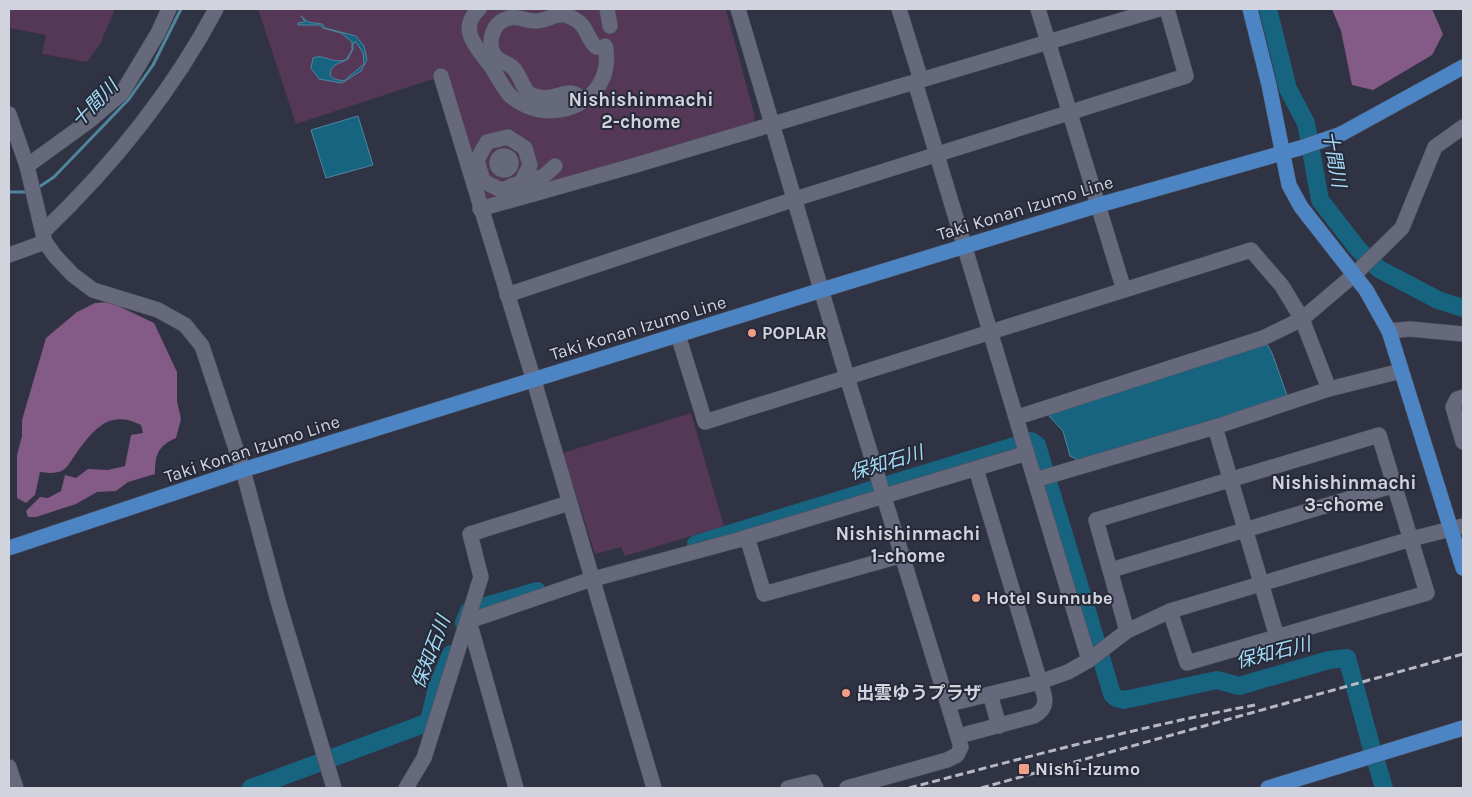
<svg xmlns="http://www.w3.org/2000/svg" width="1472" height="797" viewBox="0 0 1472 797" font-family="Karla,'Noto Sans JP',sans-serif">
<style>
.green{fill:#553757}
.forest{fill:#845a87}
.water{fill:#176481;stroke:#4f859d;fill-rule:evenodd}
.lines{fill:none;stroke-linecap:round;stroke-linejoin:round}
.stream{stroke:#4f859d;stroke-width:3}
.river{stroke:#176481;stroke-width:18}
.minor-casing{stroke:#4c4f5b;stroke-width:16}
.major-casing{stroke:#4c4f5b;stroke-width:16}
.minor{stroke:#66697b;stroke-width:15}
.major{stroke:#4c84c4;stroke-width:15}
.rail{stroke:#b6b8c3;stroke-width:3;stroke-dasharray:8 4;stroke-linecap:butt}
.poi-dot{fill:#f49e87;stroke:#262938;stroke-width:2}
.labels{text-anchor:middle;stroke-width:4;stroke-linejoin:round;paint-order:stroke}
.street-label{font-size:18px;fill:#d1d3dd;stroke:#262938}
.poi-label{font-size:18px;font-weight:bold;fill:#d1d3dd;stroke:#262938;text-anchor:start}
.neighbourhood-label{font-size:19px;font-weight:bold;fill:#d1d3dd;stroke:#262938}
.water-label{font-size:19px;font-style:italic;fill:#a3dbf6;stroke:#262938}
</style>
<rect width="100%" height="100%" fill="#303343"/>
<!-- green -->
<g class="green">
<polygon points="9,9 115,9 100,44 87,62 42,54 46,35 9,28"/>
<polygon points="258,9 726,9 755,117 754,122 486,201 436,78 296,124"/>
<polygon points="691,413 724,526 625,556 621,547 595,554 563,453"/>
</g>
<!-- forest -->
<g class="forest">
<polygon points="1332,9 1432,9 1443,34 1432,55 1373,90 1352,85 1341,31"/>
<path d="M110 302 154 323 177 372V401L181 419 176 438C158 446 155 454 155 474L128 482 116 491 97 492 76 504 36 517H28L26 511 40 497 48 498 61 491 65 475 76 478 88 469 108 470 125 466 131 435 143 433 141 425C109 409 94 429 75 455 72 459 68 467 63 470 57 474 46 473 40 472L35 495 26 503 17 498V455L22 436V420L46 338 77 312 95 303Z"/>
</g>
<!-- water -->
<g class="water">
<path d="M301 16 308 22 322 24 325 28 356 36 364 46 367 60 361 71 342 83 319 79 311 68 313 58C324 53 330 64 346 60L352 50V42L341 33 323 28 320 25H298V23L305 22ZM356 42 363 53 364 64 344 81 334 79 330 75C331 63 340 64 348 59L353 49V43Z"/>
<polygon points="358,116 373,165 326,178 311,130"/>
<polygon points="1266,342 1272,353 1288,398 1080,461 1070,456 1063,431 1048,415"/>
</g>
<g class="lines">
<!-- stream -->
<g class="stream">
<polyline points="36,189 54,177 129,99 153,65 181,9"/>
<polyline points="9,192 28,192"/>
</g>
<!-- river -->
<g class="river">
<polyline points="1268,9 1288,89 1306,123 1320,200 1358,249 1379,269 1438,300 1463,308"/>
<polyline points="696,544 1031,441 1037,445 1112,694 1116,698 1124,700 1217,680 1239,686 1329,660 1347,658 1372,749"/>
<polyline points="464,623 469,611 537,591"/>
<polyline points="1376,761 1384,788"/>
<polyline points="251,788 429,722 437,687 451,654"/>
</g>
<defs>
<g id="minor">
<path d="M479 9C457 29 477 48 490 65 503 83 503 96 527 106 566 123 616 93 605 46"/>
<polyline points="607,9 610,26"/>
<polyline points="738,9 847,377 961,747 957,755 947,760 847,788"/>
<polyline points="899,9 921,80"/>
<polyline points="1038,9 1124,290"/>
<polyline points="441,76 534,381 654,788"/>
<path d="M915 82C973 275 1031 467 1089 660"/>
<path d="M582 100C568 81 554 108 528 93 522 85 520 77 515 70 510 63 502 63 496 57 486 45 492 24 506 19 517 14 526 22 536 21 553 20 557 8 576 20 587 26 587 39 596 47L606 48"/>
<polyline points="9,114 27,166 45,242 55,256 73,275 93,290 158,310 185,325 202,346 243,470 278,601 334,788"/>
<circle cx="504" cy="163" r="7"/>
<polyline points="27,166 89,121 122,93 158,33 169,9"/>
<polyline points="511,186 521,183 530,165 525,148 508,137 487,142 477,160 483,181 501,190 544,176 555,166"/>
<polyline points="480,209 636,165 1159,9"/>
<path d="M44 231C112 166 172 92 216 9"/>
<polyline points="9,255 45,242"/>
<polyline points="507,295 795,199 1186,76 1167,9"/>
<polyline points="1389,331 1410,329 1463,334"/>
<polyline points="678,335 705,422 1251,250 1282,286 1302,319 1329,389"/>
<polyline points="1463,397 1457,399 1453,407 1463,442"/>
<polyline points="1018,417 1263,338 1302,319 1355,274 1402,228 1435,147 1463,127"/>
<polyline points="1215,427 1277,637"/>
<polyline points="976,469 1040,682 1068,672 1089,660 1127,631 1170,611 1411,539 1463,526"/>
<polyline points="1035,480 1215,427 1329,389 1401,371"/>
<polyline points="747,537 764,594 903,555"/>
<polyline points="1111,570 1395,485"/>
<polyline points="469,621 586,581 738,540 1027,453"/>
<polyline points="469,621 516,788"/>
<polyline points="1127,631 1096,520 1379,435 1427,593 1187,663 1170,611"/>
<polyline points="990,694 999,726"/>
<path d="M949 704 1040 682C1045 696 1050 707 1034 716L959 736"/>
<polyline points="9,767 16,788"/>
<polyline points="406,788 424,758 481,577 470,534 569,503"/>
<polyline points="788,788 813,782 816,788"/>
</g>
<g id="major">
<polyline points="1250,9 1269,85 1289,185 1301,207 1366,290 1389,331 1463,568"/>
<polyline points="9,548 243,470 822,290 1099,205 1300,148 1341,134 1463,67"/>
<polyline points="1268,788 1463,728"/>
</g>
</defs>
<!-- minor casing -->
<use href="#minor" class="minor-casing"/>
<!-- major casing -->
<use href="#major" class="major-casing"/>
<!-- minor -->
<use href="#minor" class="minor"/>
<!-- major -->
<use href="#major" class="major"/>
<!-- rail -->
<g class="rail">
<path d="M909 788C1023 758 1138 727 1255 705"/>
<polyline points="981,788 1463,654"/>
</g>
</g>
<!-- markers -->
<g class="poi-dot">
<circle cx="752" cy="333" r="5"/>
<circle cx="976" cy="598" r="5"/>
<circle cx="846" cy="693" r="5"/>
<rect x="1018" y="763" width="12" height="12" rx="2.5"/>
</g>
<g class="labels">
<!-- street labels -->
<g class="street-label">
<text transform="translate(1025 208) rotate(-17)" y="6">Taki Konan Izumo Line</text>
<text transform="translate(638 328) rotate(-17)" y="6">Taki Konan Izumo Line</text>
<text transform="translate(252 449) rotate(-18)" y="6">Taki Konan Izumo Line</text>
</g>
<!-- poi labels -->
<g class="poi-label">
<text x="762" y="339">POPLAR</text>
<text x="986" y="604">Hotel Sunnube</text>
<text x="856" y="699">出雲ゆうプラザ</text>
<text x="1035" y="775">Nishi-Izumo</text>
</g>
<!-- neighbourhood labels -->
<g class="neighbourhood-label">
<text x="641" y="106">Nishishinmachi<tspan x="641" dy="22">2-chome</tspan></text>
<text x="1344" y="489">Nishishinmachi<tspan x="1344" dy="22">3-chome</tspan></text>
<text x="908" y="540">Nishishinmachi<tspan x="908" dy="22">1-chome</tspan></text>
</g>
<!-- water labels -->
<g class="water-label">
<text transform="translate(94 103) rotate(-46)" y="7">十間川</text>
<text transform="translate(1335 159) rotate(80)" y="7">十間川</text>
<text transform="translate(886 462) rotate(-17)" y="7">保知石川</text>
<text transform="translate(430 652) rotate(-69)" y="7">保知石川</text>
<text transform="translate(1273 652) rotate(-14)" y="7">保知石川</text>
</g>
</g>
<!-- border -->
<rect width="1472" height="797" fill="none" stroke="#d1d3dd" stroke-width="20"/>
</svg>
